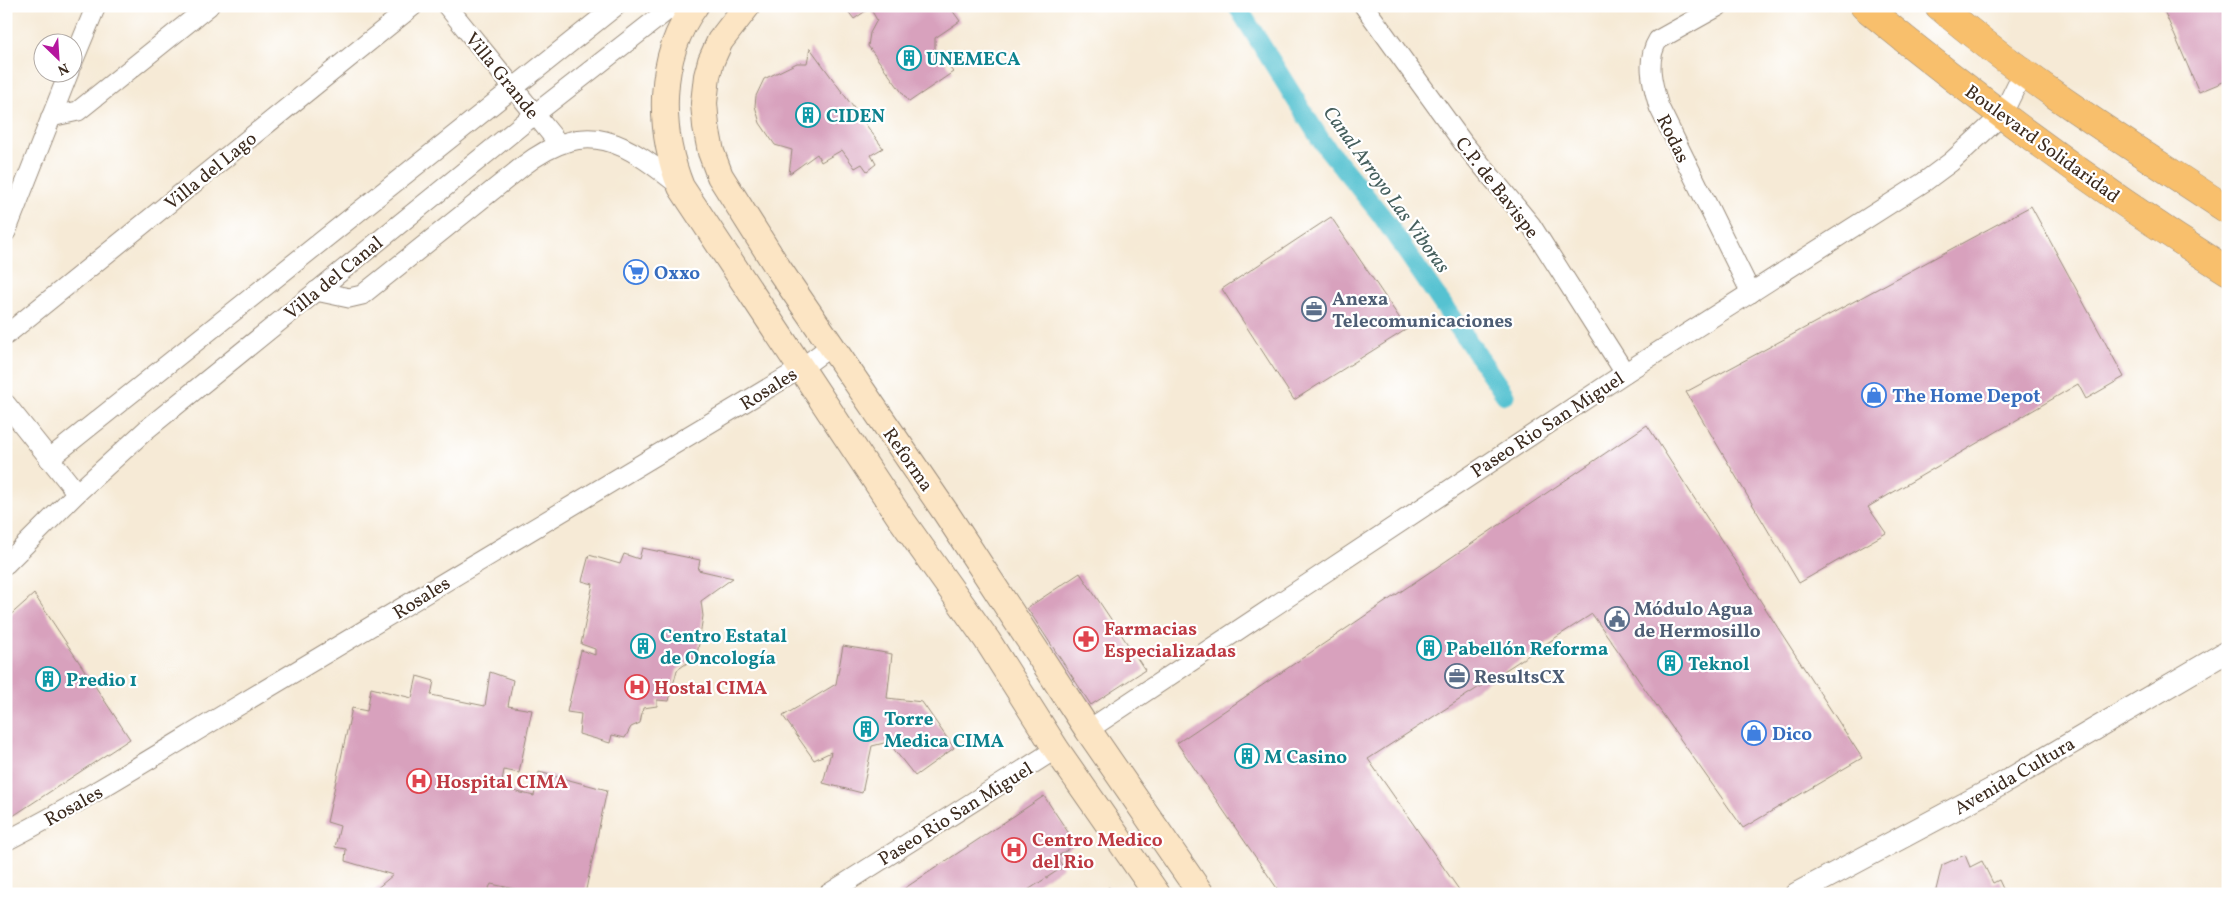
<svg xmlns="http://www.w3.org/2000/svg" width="2234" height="900" viewBox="0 0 2234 900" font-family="Vollkorn,serif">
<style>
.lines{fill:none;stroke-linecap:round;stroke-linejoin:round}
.canal{stroke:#57c2d1;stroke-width:19}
.building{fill:#d8a1bd}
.minor-casing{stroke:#988a7a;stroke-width:21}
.tertiary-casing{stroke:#988a7a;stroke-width:24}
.secondary-casing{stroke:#988a7a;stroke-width:28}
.primary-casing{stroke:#988a7a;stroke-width:29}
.minor{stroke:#fff;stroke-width:19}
.tertiary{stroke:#fff;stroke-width:22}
.secondary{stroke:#fce5c4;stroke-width:26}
.primary{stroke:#f8bf6c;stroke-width:28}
.labels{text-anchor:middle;stroke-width:4.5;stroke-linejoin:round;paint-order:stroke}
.culture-label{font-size:19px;font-weight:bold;fill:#0d838f;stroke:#fff;text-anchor:start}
.street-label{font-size:19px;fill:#3b2a1e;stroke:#fff}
.shop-label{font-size:19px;font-weight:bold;fill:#366cbe;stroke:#fff;text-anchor:start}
.service-label{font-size:19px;font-weight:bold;fill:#4e5e75;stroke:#fff;text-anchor:start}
.health-label{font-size:19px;font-weight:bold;fill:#be3a42;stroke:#fff;text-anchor:start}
.water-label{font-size:20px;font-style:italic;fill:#455f5d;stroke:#fff}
</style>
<rect width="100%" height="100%" fill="#fff"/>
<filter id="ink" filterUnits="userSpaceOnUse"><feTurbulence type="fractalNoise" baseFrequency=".02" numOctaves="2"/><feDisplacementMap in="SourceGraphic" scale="10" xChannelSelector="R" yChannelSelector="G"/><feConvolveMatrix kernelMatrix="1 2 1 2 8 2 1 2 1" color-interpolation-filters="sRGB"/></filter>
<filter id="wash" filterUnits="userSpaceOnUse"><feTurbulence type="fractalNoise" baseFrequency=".0096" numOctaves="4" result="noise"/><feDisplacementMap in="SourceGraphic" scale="20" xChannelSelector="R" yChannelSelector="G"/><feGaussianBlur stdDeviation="1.12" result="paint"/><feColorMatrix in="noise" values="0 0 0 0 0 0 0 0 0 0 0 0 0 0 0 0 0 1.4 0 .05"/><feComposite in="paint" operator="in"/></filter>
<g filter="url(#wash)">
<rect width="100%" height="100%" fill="#f6ead6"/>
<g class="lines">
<!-- canal -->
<polyline class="canal" points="1237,6 1322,142 1381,215 1505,395"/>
</g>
<g id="blocks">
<!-- building -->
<g class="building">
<polygon points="844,6 949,6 960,21 935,38 935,48 953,72 909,102 868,46 870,33 877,20 870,8 854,19"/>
<polygon points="2162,6 2228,6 2228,80 2199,92"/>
<polygon points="810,48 883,148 871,155 876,164 867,171 862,164 855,168 842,150 821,162 817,154 789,174 792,150 775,145 760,123 755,106 756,96 764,79 797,63 807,63"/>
<polygon points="2031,206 2124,377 2086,399 2078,384 1868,507 1886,533 1799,583 1686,392"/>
<polygon points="1331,217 1407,329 1294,400 1222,289"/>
<polygon points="1647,425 1862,758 1743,828 1592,614 1368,759 1462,894 1281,894 1177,743"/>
<polygon points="642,548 700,560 698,570 733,578 701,601 703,616 697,656 677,670 669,701 657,700 657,706 643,708 640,723 631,727 625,738 612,735 610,743 579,734 581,714 567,712 581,650 595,655 595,649 581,644 593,584 582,581 589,555 620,564 624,554 639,559"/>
<polygon points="1080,573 1145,670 1091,705 1027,608"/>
<polygon points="34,594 130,739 13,816 6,817 6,619"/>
<polygon points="843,646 892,654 887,698 922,702 954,748 915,776 888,742 872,746 862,793 823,783 831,752 814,760 783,716 836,684"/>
<polygon points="490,672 513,680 508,706 532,710 519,773 504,770 501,788 534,796 539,772 607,790 585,894 539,894 491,884 489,888 492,894 370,894 393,875 345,861 346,849 335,847 340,826 327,822 352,708 367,711 371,688 412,698 417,676 434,681 431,695 485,706"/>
<polygon points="1044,796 1076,844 1057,857 1063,867 1022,894 896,894"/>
<polygon points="1965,855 1970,867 1982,861 1993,883 1999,880 2004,891 2001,894 1935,894 1942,865"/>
<polygon points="1109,887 1113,894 1098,894"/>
</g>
</g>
</g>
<g filter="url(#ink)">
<use href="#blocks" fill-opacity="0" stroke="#988a7a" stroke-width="1"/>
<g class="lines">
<defs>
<g id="minor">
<polyline points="447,6 559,144"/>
<polyline points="1364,6 1464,144 1531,225 1625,373"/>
<path d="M1719 6 1658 40C1645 61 1653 86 1659 107L1751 293"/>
<polyline points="72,64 96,6"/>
<polyline points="51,117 78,111 209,6"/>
<polyline points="6,232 69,72"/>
<path d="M316 291 349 298 362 295 523 166C588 116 625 142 681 187"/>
<polyline points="6,335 413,6"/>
<polyline points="6,404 77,493"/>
<polyline points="49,459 616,6"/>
<polyline points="6,564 77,493 147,429 535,114 673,6"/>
<polyline points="1088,730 1625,373 1924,182 1951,162 2002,115 2023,72"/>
<path d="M6 841C88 799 164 750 243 703 429 592 615 481 800 369L831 346"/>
<polyline points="828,894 1056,749"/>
</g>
<polyline id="tertiary" points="1796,894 2000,785 2228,651"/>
<g id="secondary">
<path d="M695 6C657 57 658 130 681 187L901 519 987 640 1056 749 1157 894"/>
<polyline points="747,6 720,41 711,61 707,76 704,103 706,126 711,152 720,176 778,268 946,513 1088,730 1201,894"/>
</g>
<g id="primary">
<path d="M1864 6C1980 102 2101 191 2228 271"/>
<path d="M1939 6C2029 83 2130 145 2228 210"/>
</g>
</defs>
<!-- minor casing -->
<use href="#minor" class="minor-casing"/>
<!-- tertiary casing -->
<use href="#tertiary" class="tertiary-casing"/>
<!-- secondary casing -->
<use href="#secondary" class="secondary-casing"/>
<!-- primary casing -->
<use href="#primary" class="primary-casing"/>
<!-- minor -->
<use href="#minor" class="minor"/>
<!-- tertiary -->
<use href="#tertiary" class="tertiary"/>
<!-- secondary -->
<use href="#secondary" class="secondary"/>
<!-- primary -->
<use href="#primary" class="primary"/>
</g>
</g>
<!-- icons -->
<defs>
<symbol id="building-ring" viewBox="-11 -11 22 22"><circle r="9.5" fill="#fff" stroke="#0f9aa8" stroke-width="1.5"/><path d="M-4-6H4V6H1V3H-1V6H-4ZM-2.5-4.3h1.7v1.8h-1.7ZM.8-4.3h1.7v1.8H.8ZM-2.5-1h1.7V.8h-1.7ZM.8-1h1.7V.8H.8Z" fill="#0f9aa8"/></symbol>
<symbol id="supermarket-ring" viewBox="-11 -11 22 22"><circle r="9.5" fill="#fff" stroke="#3f7fe0" stroke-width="1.5"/><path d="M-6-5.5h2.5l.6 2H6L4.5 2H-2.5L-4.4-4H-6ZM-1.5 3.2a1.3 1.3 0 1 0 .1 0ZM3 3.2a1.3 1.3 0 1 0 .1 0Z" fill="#3f7fe0"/></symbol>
<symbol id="office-ring" viewBox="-11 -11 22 22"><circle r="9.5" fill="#fff" stroke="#5c6f8a" stroke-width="1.5"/><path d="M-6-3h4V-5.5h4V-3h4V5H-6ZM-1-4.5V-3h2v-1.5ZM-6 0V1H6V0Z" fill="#5c6f8a"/></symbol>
<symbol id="shop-ring" viewBox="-11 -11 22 22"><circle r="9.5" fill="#fff" stroke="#3f7fe0" stroke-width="1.5"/><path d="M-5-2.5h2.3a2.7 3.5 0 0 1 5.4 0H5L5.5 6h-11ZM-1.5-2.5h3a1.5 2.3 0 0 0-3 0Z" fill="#3f7fe0"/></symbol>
<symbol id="civic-ring" viewBox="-11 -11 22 22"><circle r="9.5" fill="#fff" stroke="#5c6f8a" stroke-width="1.5"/><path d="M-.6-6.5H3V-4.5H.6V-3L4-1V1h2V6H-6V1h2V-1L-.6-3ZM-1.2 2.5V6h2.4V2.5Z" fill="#5c6f8a"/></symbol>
<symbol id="pharmacy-ring" viewBox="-11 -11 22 22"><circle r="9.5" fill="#fff" stroke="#e0444e" stroke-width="1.5"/><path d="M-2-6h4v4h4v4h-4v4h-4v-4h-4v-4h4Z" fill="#e0444e"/></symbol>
<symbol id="hospital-ring" viewBox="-11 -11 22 22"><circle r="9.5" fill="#fff" stroke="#e0444e" stroke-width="1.5"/><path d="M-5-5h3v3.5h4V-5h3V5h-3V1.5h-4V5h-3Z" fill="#e0444e"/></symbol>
</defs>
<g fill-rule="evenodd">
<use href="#building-ring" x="895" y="44" width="28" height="28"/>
<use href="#building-ring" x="794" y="101" width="28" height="28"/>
<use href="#supermarket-ring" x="622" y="258" width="28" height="28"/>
<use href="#office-ring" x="1300" y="295" width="28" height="28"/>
<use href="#shop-ring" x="1860" y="381" width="28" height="28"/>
<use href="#civic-ring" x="1603" y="605" width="28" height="28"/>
<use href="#pharmacy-ring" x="1072" y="625" width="28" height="28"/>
<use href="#building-ring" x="629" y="632" width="28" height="28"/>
<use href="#building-ring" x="1415" y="634" width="28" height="28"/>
<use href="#building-ring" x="1656" y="649" width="28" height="28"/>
<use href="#office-ring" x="1443" y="662" width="28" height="28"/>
<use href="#building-ring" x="34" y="665" width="28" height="28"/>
<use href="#hospital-ring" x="623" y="673" width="28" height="28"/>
<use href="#building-ring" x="852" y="715" width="28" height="28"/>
<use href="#shop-ring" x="1740" y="719" width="28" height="28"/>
<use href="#building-ring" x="1233" y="742" width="28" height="28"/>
<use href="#hospital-ring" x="405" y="767" width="28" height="28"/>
<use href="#hospital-ring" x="1000" y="836" width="28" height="28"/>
</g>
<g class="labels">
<!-- culture labels -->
<g class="culture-label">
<text x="926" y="65">UNEMECA</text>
<text x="826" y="122">CIDEN</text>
<text x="660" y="642">Centro Estatal<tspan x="660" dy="22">de Oncología</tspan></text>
<text x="1446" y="655">Pabellón Reforma</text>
<text x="1688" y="670">Teknol</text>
<text x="66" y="686">Predio 1</text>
<text x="884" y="725">Torre<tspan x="884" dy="22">Medica CIMA</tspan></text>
<text x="1264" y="763">M Casino</text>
</g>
<!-- street labels -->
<g class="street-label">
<text transform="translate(503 75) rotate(51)" y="7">Villa Grande</text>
<text transform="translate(1674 138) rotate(64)" y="7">Rodas</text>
<text transform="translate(2043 143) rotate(36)" y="7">Boulevard Solidaridad</text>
<text transform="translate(210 170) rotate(-39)" y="7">Villa del Lago</text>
<text transform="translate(1498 187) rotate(52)" y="7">C.P. de Bavispe</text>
<text transform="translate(333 277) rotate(-39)" y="7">Villa del Canal</text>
<text transform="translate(768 388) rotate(-32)" y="7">Rosales</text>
<text transform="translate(1547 424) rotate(-33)" y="7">Paseo Rio San Miguel</text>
<text transform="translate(909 459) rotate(55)" y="7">Reforma</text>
<text transform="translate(421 597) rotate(-32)" y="7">Rosales</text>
<text transform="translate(2014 775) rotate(-30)" y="7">Avenida Cultura</text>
<text transform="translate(73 805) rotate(-29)" y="7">Rosales</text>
<text transform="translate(955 813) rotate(-32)" y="7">Paseo Rio San Miguel</text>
</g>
<!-- shop labels -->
<g class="shop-label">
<text x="654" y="279">Oxxo</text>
<text x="1892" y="402">The Home Depot</text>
<text x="1772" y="740">Dico</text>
</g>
<!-- service labels -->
<g class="service-label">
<text x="1332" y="305">Anexa<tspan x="1332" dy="22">Telecomunicaciones</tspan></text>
<text x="1634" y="615">Módulo Agua<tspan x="1634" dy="22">de Hermosillo</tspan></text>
<text x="1474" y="683">ResultsCX</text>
</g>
<!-- health labels -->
<g class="health-label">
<text x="1104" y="635">Farmacias<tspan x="1104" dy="22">Especializadas</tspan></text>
<text x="654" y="694">Hostal CIMA</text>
<text x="436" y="788">Hospital CIMA</text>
<text x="1032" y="846">Centro Medico<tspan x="1032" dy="22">del Rio</tspan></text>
</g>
<!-- water labels -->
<g class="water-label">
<text transform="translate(1387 189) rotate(54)" y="7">Canal Arroyo Las Viboras</text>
</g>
</g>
<!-- margin -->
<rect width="2234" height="900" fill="none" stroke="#fff" stroke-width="25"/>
<!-- north arrow -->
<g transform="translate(58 58) rotate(155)"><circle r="24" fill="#ffffff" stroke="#b1aaa5"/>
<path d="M0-4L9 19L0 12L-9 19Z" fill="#b5179e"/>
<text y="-8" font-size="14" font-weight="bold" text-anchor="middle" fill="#3b2a1e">N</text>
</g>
</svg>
